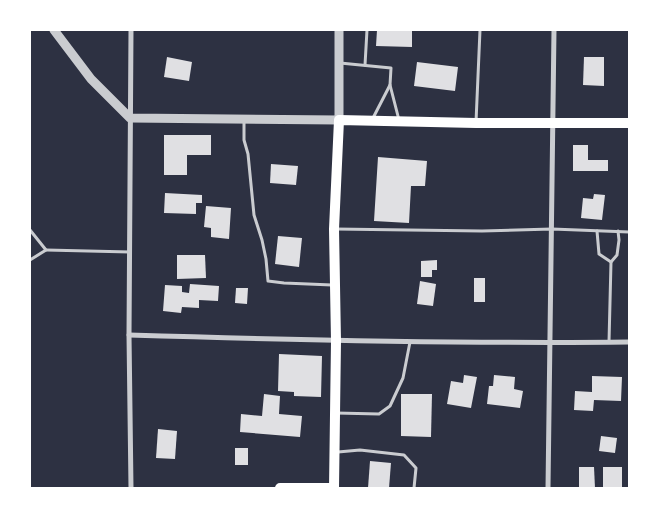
<svg xmlns="http://www.w3.org/2000/svg" width="659" height="518" viewBox="0 0 659 518" font-family="'Space Grotesk',sans-serif">
<style>
.building{fill:#e0e0e3}
.lines{fill:none;stroke-linecap:round;stroke-linejoin:round}
.service{stroke:#caccd0;stroke-width:3}
.minor{stroke:#caccd0;stroke-width:5}
.tertiary{stroke:#caccd0;stroke-width:9}
.secondary{stroke:#fff;stroke-width:10}
</style>
<rect width="100%" height="100%" fill="#2d3142"/>
<!-- building -->
<g class="building">
<polygon points="377,30 412,30 412,47 376,46"/>
<polygon points="167,57 192,62 189,81 164,77"/>
<polygon points="584,57 604,57 604,86 583,85"/>
<polygon points="417,62 458,67 455,91 414,86"/>
<polygon points="164,135 211,135 211,155 187,155 187,175 164,175"/>
<polygon points="573,145 588,145 588,160 608,160 608,171 573,171"/>
<polygon points="378,157 427,161 425,186 411,186 409,223 374,221"/>
<polygon points="271,164 298,166 296,185 270,183"/>
<polygon points="165,193 202,195 202,203 196,203 196,214 164,213"/>
<polygon points="594,194 605,195 602,220 581,218 583,198 593,199"/>
<polygon points="206,206 231,208 229,239 211,237 211,228 204,227"/>
<polygon points="278,236 302,238 299,267 275,264"/>
<polygon points="177,255 205,255 206,278 177,279"/>
<polygon points="437,260 437,270 432,270 432,277 421,277 421,261"/>
<rect x="474" y="278" width="11" height="24"/>
<polygon points="420,281 436,284 433,306 417,304"/>
<polygon points="190,284 219,286 218,301 199,300 199,308 182,307 181,313 163,311 165,285 182,286 182,292 189,293"/>
<polygon points="236,288 248,288 247,304 235,303"/>
<polygon points="279,354 322,356 321,397 294,396 294,392 278,391"/>
<polygon points="464,375 477,377 471,408 447,404 451,381 463,383"/>
<polygon points="494,375 515,377 514,389 523,391 520,408 487,404 489,386 493,386"/>
<polygon points="592,376 622,377 621,401 594,400 593,411 574,410 575,391 592,392"/>
<polygon points="264,394 280,396 279,414 302,416 300,437 240,432 241,414 262,416"/>
<polygon points="401,394 432,394 431,437 401,436"/>
<polygon points="158,429 177,431 175,459 156,458"/>
<polygon points="601,436 617,438 615,453 599,451"/>
<rect x="235" y="448" width="13" height="17"/>
<polygon points="370,461 391,463 389,488 368,488"/>
<polygon points="579,467 594,467 595,488 579,488"/>
<rect x="603" y="467" width="19" height="21"/>
</g>
<g class="lines">
<!-- service -->
<g class="service">
<polyline points="340,63 391,68 390,85 399,120"/>
<polyline points="365,65 367,30"/>
<polyline points="244,119 244,140 248,154 254,215 262,240 266,259 268,281 284,283 332,285"/>
<polyline points="372,120 390,85"/>
<polyline points="476,122 480,30"/>
<polyline points="335,229 482,231 552,229 629,232"/>
<polyline points="30,230 46,250 30,260"/>
<polyline points="597,231 599,254 611,262"/>
<polyline points="46,250 130,252"/>
<polyline points="609,342 611,262 617,255 619,240 618,231"/>
<polyline points="336,413 379,414 390,406 403,378 410,342"/>
<polyline points="338,452 360,450 404,455 416,468 414,488"/>
</g>
<!-- minor -->
<g class="minor">
<polyline points="131,30 129,335 131,488"/>
<path d="M129 335C296 340 462 344 629 342"/>
<polyline points="548,488 554,30"/>
</g>
<!-- tertiary -->
<polyline class="tertiary" points="54,30 91,79 130,118 339,120 339,30"/>
<!-- secondary -->
<polyline class="secondary" points="280,488 334,488 336,341 334,229 339,120 476,123 629,123"/>
</g>
<!-- border -->
<rect width="659" height="518" fill="none" stroke="#ffffff" stroke-width="62"/>
</svg>
